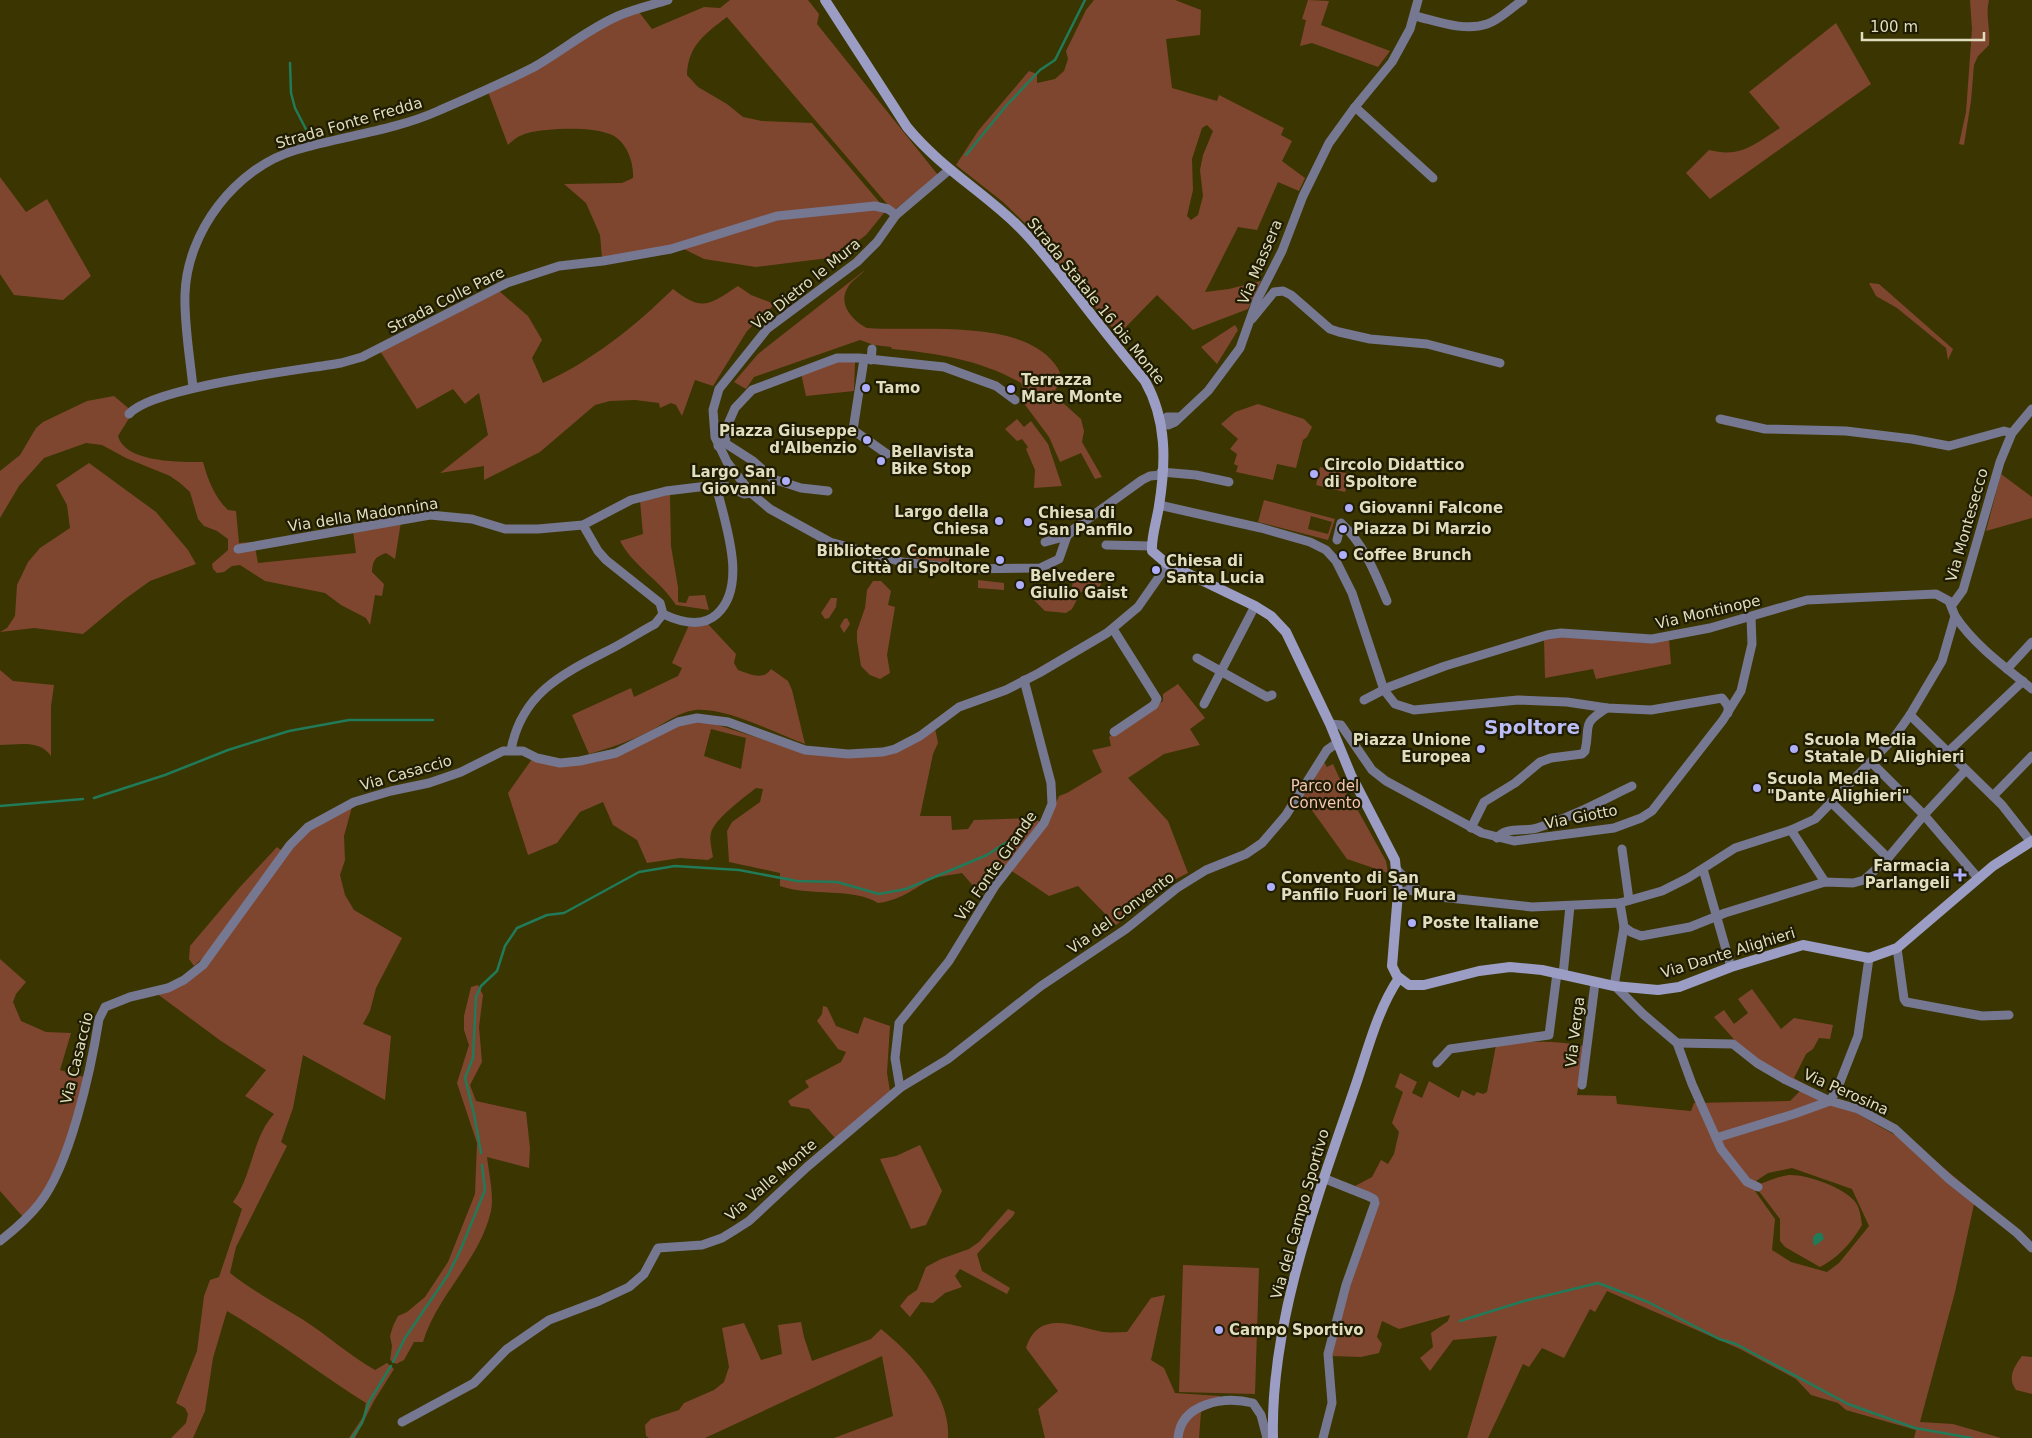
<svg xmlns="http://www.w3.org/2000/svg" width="2032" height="1438" viewBox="0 0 2032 1438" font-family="'DejaVu Sans',sans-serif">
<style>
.green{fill:#7f462f;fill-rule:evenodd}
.water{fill:#217a58}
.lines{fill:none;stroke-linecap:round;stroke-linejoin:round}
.stream{stroke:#217a58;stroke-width:2.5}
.street{stroke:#767790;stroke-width:9}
.secondary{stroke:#9b9dc4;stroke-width:10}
.poi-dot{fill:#aeaefb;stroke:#1f1c03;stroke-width:2}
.labels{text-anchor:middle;stroke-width:4.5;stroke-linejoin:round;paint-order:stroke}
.street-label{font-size:15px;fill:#e0debe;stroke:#1f1c03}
.poi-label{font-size:15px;font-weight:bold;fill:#e0debe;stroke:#1f1c03;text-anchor:start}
.park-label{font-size:15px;fill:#f6c6b2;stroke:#1f1c03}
.district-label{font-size:20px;font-weight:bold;fill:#bbbdf6;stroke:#1f1c03}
</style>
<rect width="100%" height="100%" fill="#3a3501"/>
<!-- green -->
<g class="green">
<path d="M730 0H808L819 14 817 24 938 175 893 211 727 17C705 34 688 45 687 75L698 87 727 104 743 117 762 121 812 123 881 204 884 213 866 235 837 257 756 267 704 259 684 249 602 258 600 235 586 203 564 184 622 183 633 178C634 163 627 142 612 135 594 126 547 128 528 133 520 135 514 139 508 145L488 92 619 18 639 12 652 29 704 7 720 8Z"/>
<path d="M1094 0H1175L1201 10 1200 35 1166 39 1172 88 1217 101 1219 95 1284 128 1281 135 1292 141 1282 161 1305 178 1299 191 1278 182 1257 230 1238 227 1205 292 1229 289 1261 281 1248 309 1193 330 1157 295 1118 335 1035 233 1003 202 956 165 978 131 1029 71 1037 74V83L1055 79 1064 71 1068 59 1066 51 1086 10ZM1207 125 1213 131 1203 155 1200 170 1203 196 1198 215 1191 220 1187 216 1193 190 1192 159 1202 128Z"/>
<polygon points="1308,0 1329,1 1321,25 1390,51 1378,67 1312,43 1300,46 1306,20 1302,19"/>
<path d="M1970 0H1989C1985 15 1991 30 1989 45L1978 56 1974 65 1971 101 1964 145 1959 144 1966 112 1972 29Z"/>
<path d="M1836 23 1871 84 1710 199 1686 173 1709 150C1741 158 1753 145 1780 128L1749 92Z"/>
<polygon points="0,177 26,212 47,199 91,276 63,300 14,295 0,274"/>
<path d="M865 270C860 276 852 280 848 287 837 304 853 321 867 328 919 332 1019 318 1054 363 1058 368 1062 374 1060 380 1059 385 1055 390 1053 394L1081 419 1084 431 1082 442 1102 477 1095 479 1081 453 1060 462 1049 437 1020 398 1024 391 1021 383C981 360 936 353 892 349L891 347 874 345 860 340 754 377 746 389 734 382 758 354Z"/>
<polygon points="1869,283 1879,284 1953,349 1948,360 1946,348 1897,308 1876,296"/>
<path d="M738 286 751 295 775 304 747 331 713 386 695 380 682 416 676 405 671 403 660 408 659 403 635 400 610 401 595 405 540 452 484 480V466L440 473 488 435 479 393 465 404 453 389 417 409 380 351 498 290 528 316 542 340 532 358 543 383C592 361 634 327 673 289 702 312 709 305 738 286Z"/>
<polygon points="1235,325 1238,330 1217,364 1201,347"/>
<polygon points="840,360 855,362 854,391 806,396 801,373"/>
<path d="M114 396 133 412 118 436C125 463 181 462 203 462 208 480 215 498 228 510L236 511 239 543 254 542 258 563 356 553 353 531 401 522 395 559 386 553C375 557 373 560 372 572L384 584 382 596 375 595 370 625 366 618 341 605 325 593 265 581 240 565 232 566 224 572 217 573 213 569 212 564 228 550V539L217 531 204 526 198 519 190 492 180 483 170 476 126 458 102 445 86 443 44 458 19 486 0 518V471L20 455 36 428 43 422 87 401Z"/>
<polygon points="1258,404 1304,419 1312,427 1307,437 1303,440 1296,468 1277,464 1273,480 1236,472 1238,466 1234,464 1237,454 1230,449 1238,439 1221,424 1235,412"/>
<polygon points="1017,419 1024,427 1031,421 1048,444 1062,486 1034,488 1035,470 1026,449 1028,447 1022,439 1017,441 1005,429"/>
<polygon points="89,463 156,512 188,550 196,564 150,581 125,599 83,634 34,628 0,632 7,628 15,616 17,585 28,562 40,548 70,528 67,505 56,485"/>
<polygon points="1320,467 1350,474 1345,492 1316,485"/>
<polygon points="2001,474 2032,497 2032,518 1986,531"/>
<path d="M670 494 671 546 678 587V602L686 603 689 596 705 595 709 610 676 605C660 580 634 567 620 541L643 534 640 501Z"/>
<path d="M1264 500 1335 519 1328 540 1258 522ZM1311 516 1332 522 1328 534 1308 529Z"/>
<polygon points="910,545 925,547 926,550 936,551 937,548 949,550 950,563 907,557"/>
<polygon points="1073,578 1099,578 1102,582 1100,586 1081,592 1072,609 1066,613 1045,611 1034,600 1037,588 1072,588"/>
<polygon points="978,580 1004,583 1004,590 978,588"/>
<polygon points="873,581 881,581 891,591 888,605 895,607 887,655 890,673 880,679 870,675 861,666 857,641 857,631 865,608 867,590"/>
<polygon points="831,598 837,598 836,607 829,618 825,619 821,613"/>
<polygon points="847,618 850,624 844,633 840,626 844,619"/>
<path d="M706 622 736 654 734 663 738 670C750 674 763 681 771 669L788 681 792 690 805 744C774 733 727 707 695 710 678 712 664 724 650 731 631 741 610 748 589 754L572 715 631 688 634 697 678 676 682 668 672 663 689 625Z"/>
<polygon points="1562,636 1650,643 1669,639 1671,664 1596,679 1593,669 1545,678 1544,639"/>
<path d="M0 670 13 681 54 685 51 706V756C40 739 17 745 0 745Z"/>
<path d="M1178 684 1205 718 1190 729 1200 745 1164 754 1128 778 1168 821 1188 873 1172 881 1116 925 1078 886 1049 896 997 861 975 888 962 873C952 875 936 876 928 881 909 892 900 900 878 903 853 887 811 897 780 886V873L729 862 727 831 732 822 760 802 763 789 756 788C745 797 714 819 711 833 709 840 712 850 713 857L708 860 680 858 647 863 637 840 613 825 603 802 580 812 557 843 528 855 508 793 532 759 587 762 676 726 702 720 799 751 872 756 935 728 938 743 933 754 920 816H951L952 830 968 829 974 820 1033 818 1046 825 1059 796 1067 793 1102 772 1092 750 1111 746 1109 737 1163 701V694ZM711 729 746 738 741 769 704 756Z"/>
<polygon points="1323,760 1327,767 1333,764 1353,808 1356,807 1386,861 1388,873 1347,859 1301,795"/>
<path d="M352 807 344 836 345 860 340 875 345 895 354 910 402 938 376 988 370 1011 363 1024 391 1036 385 1100 303 1055 293 1108 281 1142 287 1146 236 1247 230 1273C253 1291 277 1304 302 1319 327 1335 349 1355 375 1370L387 1363 394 1369 374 1401 355 1438H349L363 1417 366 1403C318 1373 275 1339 227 1311L213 1358 205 1411 193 1438H171L186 1423 188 1414 185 1408 176 1403 197 1351 204 1296 210 1280 219 1277 242 1209 233 1202C253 1174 252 1138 274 1114L245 1096 266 1070 221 1041 156 993 185 981 290 848 307 832Z"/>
<polygon points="277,847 282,851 207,954 194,966 189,959 190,946 240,887"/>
<path d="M0 959 26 982 16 994 13 1002 21 1021 46 1032 71 1033 60 1070 84 1077C74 1113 65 1163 43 1193 37 1202 29 1209 23 1217L0 1191Z"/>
<path d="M478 985 483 995 479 1027 482 1062 470 1085 476 1101 526 1112 530 1148 529 1168 487 1157C489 1174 494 1195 491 1211 480 1260 437 1295 423 1342H414L404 1360 396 1364 390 1360 392 1346 390 1336 393 1326 398 1316 407 1312 425 1297 448 1262 475 1194 477 1143 457 1083 469 1045 464 1030V1016L471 987Z"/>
<path d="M1752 989 1781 1029 1794 1018 1833 1025 1830 1039 1819 1038 1813 1049 1806 1054 1794 1078 1925 1152 1976 1195 1955 1292 1920 1422 1953 1424 2001 1438H1914L1916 1430 1846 1410 1838 1403 1811 1395 1796 1379 1740 1349 1607 1291 1595 1312 1590 1309 1564 1358 1542 1348 1529 1367 1523 1364 1488 1438H1467L1497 1336 1453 1340 1430 1371 1420 1358 1433 1347 1431 1333 1448 1321 1450 1315 1399 1329 1382 1321 1377 1337 1382 1344 1379 1353 1361 1357 1332 1356 1349 1283 1378 1196 1355 1186 1372 1177 1381 1160 1388 1164 1394 1154 1399 1132 1392 1123 1403 1092 1395 1087 1400 1073 1417 1082 1412 1093 1422 1098 1429 1081 1459 1098 1462 1090 1474 1096 1477 1092 1483 1094 1487 1092 1496 1045C1529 1041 1552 1040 1584 1046L1577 1095 1616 1096 1617 1104 1691 1111 1694 1103 1790 1101 1802 1089 1748 1055 1714 1017 1724 1010 1734 1024 1748 1013 1738 999ZM1792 1168 1852 1189 1869 1226 1839 1263 1827 1272 1791 1262 1772 1250 1775 1219 1755 1191 1758 1190 1780 1219V1241L1785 1247 1820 1267C1838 1258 1852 1242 1862 1225 1861 1218 1860 1209 1856 1203 1846 1188 1806 1174 1789 1175 1779 1176 1769 1181 1760 1184L1756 1181 1768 1173Z"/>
<polygon points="823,1006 827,1007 836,1026 858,1034 864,1017 890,1026 887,1073 890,1091 835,1138 809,1109 791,1106 788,1101 809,1087 805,1081 841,1062 846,1052 838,1049 817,1021 822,1014"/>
<polygon points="920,1145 942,1191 926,1225 911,1229 880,1159 896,1156"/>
<polygon points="1008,1209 1015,1212 1013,1216 977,1254 982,1271 1010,1288 1007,1294 960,1269 955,1276 962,1287 945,1293 933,1303 921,1302 910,1317 900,1306 908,1296 917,1290 926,1267 941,1259 969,1249 979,1242"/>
<polygon points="1183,1265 1259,1268 1255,1394 1179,1392"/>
<path d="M1165 1295 1151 1360 1164 1368 1175 1393 1220 1396 1221 1403 1201 1412 1199 1438H1045L1038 1409 1058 1391 1026 1348C1039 1308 1075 1327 1103 1332 1111 1333 1119 1332 1127 1332L1151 1298Z"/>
<path d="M801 1322 804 1337 812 1361 871 1339 881 1329C912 1354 951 1395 948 1438H834L893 1416 882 1356 705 1438H649L646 1436 645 1425 651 1419 679 1410 684 1403 714 1390 724 1382 729 1367 722 1328 744 1323 761 1360 782 1354 778 1325Z"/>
<path d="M2022 1356 2032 1357V1394L2016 1390C2007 1377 2014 1367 2022 1356Z"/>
</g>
<!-- water -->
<polygon class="water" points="1817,1233 1822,1233 1824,1239 1815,1246 1813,1243 1813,1237"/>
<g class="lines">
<!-- stream -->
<g class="stream">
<polyline points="290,63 291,93 295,108 312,141"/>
<polyline points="966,155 1006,106 1040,70 1055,60 1085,0"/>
<polyline points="94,798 165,775 228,750 289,731 349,720 433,720"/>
<polyline points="0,806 83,799"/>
<polyline points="481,1153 474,1114 465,1078 473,1058 476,997 481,986 497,971 505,946 517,928 547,915 564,913 639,872 675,866 739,870 797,881 837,882 879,894 906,889 987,855 1019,834 1021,826"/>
<polyline points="1460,1321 1524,1301 1598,1283 1648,1302 1719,1339 1736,1344 1848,1404 1915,1428 1971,1438"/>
<polyline points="393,1362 405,1338 448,1275 460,1251 485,1190 482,1165"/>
<polyline points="352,1438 362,1423 369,1402 391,1366"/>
</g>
<!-- street -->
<g class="street">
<path d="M1415 16C1437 21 1464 32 1487 24 1500 20 1512 7 1523 0"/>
<polyline points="1355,107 1433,178"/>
<polyline points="949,170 896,215 877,242 857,262 767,329 719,389 713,410 715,437 727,462 751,493 770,509 830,542 902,562 966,569 1040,568 1059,559 1067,536 1074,529 1142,480 1150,476 1161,475"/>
<polyline points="1252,319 1274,292 1283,291 1291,295 1330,329 1339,332 1370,339 1427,344 1500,363"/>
<polyline points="864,359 853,430 887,454"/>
<polyline points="871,360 872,349"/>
<path d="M193 388C190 357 184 325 185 294 187 232 235 168 296 150 342 136 393 131 438 111 470 97 503 83 534 67 562 51 588 29 618 16 634 9 652 5 668 0"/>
<path d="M129 414C152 387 300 370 341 363L362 357 507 283 559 266 603 261 671 249 777 216 875 206 888 209 896 215"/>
<polyline points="1178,417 1167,417 1162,422 1168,425 1175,422 1208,391 1240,348 1257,300 1282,251 1303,196 1329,143 1355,107 1392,62 1410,29 1418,0"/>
<polyline points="1720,419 1765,429 1846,431 1912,439 1949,446 2004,431 2012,433"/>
<polyline points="725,443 753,461 773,479 801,488 828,491"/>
<polyline points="718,446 725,443 728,424 735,408 752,390 837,358 859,358 944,367 996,386 1015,400"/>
<polyline points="1161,472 1196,475 1229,482"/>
<polyline points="1159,505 1261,528 1310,542 1326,550 1336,561 1352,593 1384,690 1395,704 1414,710 1518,700 1567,702 1607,708 1651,710 1722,698 1728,706 1728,713"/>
<path d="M1337 540 1341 523C1364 544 1375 573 1387 601"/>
<polyline points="1045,542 1067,536"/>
<polyline points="1106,545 1152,546"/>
<polyline points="238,549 430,515 472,519 505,529 538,529 583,525 631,500 666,491 716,485 728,487 744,494 751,493"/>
<polyline points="1952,605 1963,590 2000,462 2012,433 2032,409"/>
<path d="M663 614C680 622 702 628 717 614 749 585 724 521 716 485"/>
<path d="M1955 616C1975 646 2005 667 2032 689"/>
<polyline points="1113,629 1157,699 1154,705 1114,732"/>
<polyline points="1197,658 1267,697 1272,695"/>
<polyline points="2007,669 2032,642"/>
<polyline points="1364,700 1389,687 1445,666 1547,635 1561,633 1652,639 1710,628 1807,600 1936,594 1949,601 1955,616 1942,661 1910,715 1893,739 1815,819 1791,830 1735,848 1688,878 1662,891 1620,903 1532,907 1440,897 1409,890 1398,893"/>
<polyline points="1204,704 1255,606"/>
<polyline points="1910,715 2002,805 2031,842"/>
<polyline points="1330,724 1341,725 1372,770 1386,781 1482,833 1514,841 1614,828 1641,818 1652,811 1723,720 1741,691 1752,644 1751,617"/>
<path d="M511 750C521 695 560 675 605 652 622 644 638 633 655 624L663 614 660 603 606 560 598 551 583 525"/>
<polyline points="1948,752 2023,681"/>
<polyline points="1871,762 1924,815 1978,878"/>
<polyline points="1993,796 2032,756"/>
<polyline points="1831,802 1888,858"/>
<path d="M1471 828 1484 802 1515 783 1540 762 1551 758 1582 754 1585 751C1591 725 1580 725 1607 708"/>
<polyline points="1791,830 1825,882"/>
<path d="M1497 838C1506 826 1524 832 1537 828 1570 818 1601 801 1632 786"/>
<polyline points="1622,849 1629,900"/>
<polyline points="1703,869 1731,967"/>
<polyline points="1397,870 1418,891"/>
<polyline points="1624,927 1631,932 1641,936 1690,927 1725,913 1825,882 1853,883 1864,880 1888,858 1924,815 1965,771"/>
<polyline points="1897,948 1904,999 1906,1002 1982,1016 2009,1015"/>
<polyline points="1563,975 1570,906"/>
<polyline points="1614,986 1624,927 1620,903"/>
<polyline points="1615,986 1643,1014 1677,1043 1692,1084 1721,1149 1747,1182 1758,1187"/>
<polyline points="1677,1043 1733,1044 1757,1063 1786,1080 1830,1101 1858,1109 1895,1129 1949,1179 2017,1233 2032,1248"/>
<polyline points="1437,1063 1450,1049 1549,1035 1557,973"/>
<polyline points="1582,1085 1595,983"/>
<polyline points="900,1088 895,1058 899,1023 949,961 995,886 1044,823 1052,804 1051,783 1024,680"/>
<polyline points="1716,1138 1794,1114 1830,1101 1838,1087 1858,1036 1869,958"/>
<path d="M0 1241C14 1230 28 1218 39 1204 70 1166 91 1069 99 1019L105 1007 130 997 168 988 184 980 203 965 290 845 308 827 354 802 391 791 429 783 461 772 503 751H523L537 758 560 763 580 761 616 753 678 722 697 718 728 722 805 750 848 754 883 752 895 749 920 736 959 707 1006 690 1039 673 1107 633 1138 607 1168 564"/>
<polyline points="402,1422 474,1383 507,1349 549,1320 599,1301 629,1287 644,1274 658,1248 702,1245 722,1238 735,1230 749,1221 807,1167 900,1088 948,1059 1041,986 1126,929 1177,888 1206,870 1246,854 1262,843 1286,815 1327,750 1337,743"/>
<path d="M1178 1438C1181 1403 1224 1396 1253 1403L1261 1415 1267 1438"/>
<polyline points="1323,1438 1332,1403 1328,1354 1346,1285 1375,1203 1374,1199 1368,1196 1323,1178"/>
</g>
<!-- secondary -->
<g class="secondary">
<path d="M825 0 907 127C940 167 978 188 1015 223 1037 244 1055 268 1074 292 1097 322 1121 352 1145 381 1167 420 1166 462 1159 506 1157 520 1151 537 1152 551L1166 563 1255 606 1271 616 1286 632 1330 724 1351 775 1395 860 1398 893 1392 966 1397 976 1409 985H1424L1479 971 1510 967 1542 970 1614 986 1658 990 1679 987 1731 967 1803 945 1869 958 1897 948 1993 866 2032 841"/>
<path d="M1273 1438C1270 1323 1317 1198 1354 1090 1367 1053 1377 1010 1399 978"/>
</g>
</g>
<!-- markers -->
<g class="poi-dot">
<circle cx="866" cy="388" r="5"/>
<circle cx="1011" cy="389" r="5"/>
<circle cx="867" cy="440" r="5"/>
<circle cx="881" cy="461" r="5"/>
<circle cx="1314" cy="474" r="5"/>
<circle cx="786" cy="481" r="5"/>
<circle cx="1349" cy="508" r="5"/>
<circle cx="999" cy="521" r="5"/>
<circle cx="1028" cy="522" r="5"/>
<circle cx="1343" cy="529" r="5"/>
<circle cx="1343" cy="555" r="5"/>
<circle cx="1000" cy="560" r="5"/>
<circle cx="1156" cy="570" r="5"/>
<circle cx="1020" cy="585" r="5"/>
<circle cx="1481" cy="749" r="5"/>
<circle cx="1794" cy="749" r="5"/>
<circle cx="1757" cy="788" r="5"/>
<path d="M1957.5 867.5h5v5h5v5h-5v5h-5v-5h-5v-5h5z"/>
<circle cx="1271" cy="887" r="5"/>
<circle cx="1412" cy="923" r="5"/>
<circle cx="1219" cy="1330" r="5"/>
</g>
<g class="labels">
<!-- street labels -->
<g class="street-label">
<text transform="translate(349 123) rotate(-16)" y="5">Strada Fonte Fredda</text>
<text transform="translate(1260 262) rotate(-67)" y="5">Via Massera</text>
<text transform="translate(806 284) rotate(-39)" y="5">Via Dietro le Mura</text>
<text transform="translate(446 300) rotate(-27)" y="5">Strada Colle Pare</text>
<text transform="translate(1096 301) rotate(51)" y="5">Strada Statale 16 bis Monte</text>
<text transform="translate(363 515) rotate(-9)" y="5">Via della Madonnina</text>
<text transform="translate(1967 525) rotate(-74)" y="5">Via Montesecco</text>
<text transform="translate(1708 612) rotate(-13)" y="5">Via Montinope</text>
<text transform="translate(406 773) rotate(-16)" y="5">Via Casaccio</text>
<text transform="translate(1581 817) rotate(-11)" y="5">Via Giotto</text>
<text transform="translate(996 866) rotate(-55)" y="5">Via Fonte Grande</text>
<text transform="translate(1121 913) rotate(-36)" y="5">Via del Convento</text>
<text transform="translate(1728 953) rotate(-17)" y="5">Via Dante Alighieri</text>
<text transform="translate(1575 1032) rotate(-83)" y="5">Via Verga</text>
<text transform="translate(77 1058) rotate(-76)" y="5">Via Casaccio</text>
<text transform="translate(1846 1092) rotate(24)" y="5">Via Perosina</text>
<text transform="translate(771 1180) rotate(-41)" y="5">Via Valle Monte</text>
<text transform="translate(1300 1214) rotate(-74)" y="5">Via del Campo Sportivo</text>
</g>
<!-- poi labels -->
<g class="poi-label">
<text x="1021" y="385">Terrazza<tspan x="1021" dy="17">Mare Monte</tspan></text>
<text x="876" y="393">Tamo</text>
<text x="857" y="436" text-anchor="end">Piazza Giuseppe<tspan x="857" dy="17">d'Albenzio</tspan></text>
<text x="891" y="457">Bellavista<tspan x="891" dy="17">Bike Stop</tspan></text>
<text x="1324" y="470">Circolo Didattico<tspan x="1324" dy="17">di Spoltore</tspan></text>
<text x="776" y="477" text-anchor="end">Largo San<tspan x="776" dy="17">Giovanni</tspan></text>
<text x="1359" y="513">Giovanni Falcone</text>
<text x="989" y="517" text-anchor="end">Largo della<tspan x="989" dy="17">Chiesa</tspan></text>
<text x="1038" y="518">Chiesa di<tspan x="1038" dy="17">San Panfilo</tspan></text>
<text x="1353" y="534">Piazza Di Marzio</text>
<text x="990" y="556" text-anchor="end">Biblioteco Comunale<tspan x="990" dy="17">Città di Spoltore</tspan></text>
<text x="1353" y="560">Coffee Brunch</text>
<text x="1166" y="566">Chiesa di<tspan x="1166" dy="17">Santa Lucia</tspan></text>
<text x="1030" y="581">Belvedere<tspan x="1030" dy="17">Giulio Gaist</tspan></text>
<text x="1471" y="745" text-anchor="end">Piazza Unione<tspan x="1471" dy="17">Europea</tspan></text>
<text x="1804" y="745">Scuola Media<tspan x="1804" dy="17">Statale D. Alighieri</tspan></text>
<text x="1767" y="784">Scuola Media<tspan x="1767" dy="17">"Dante Alighieri"</tspan></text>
<text x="1950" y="871" text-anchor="end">Farmacia<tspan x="1950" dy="17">Parlangeli</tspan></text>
<text x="1281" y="883">Convento di San<tspan x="1281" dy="17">Panfilo Fuori le Mura</tspan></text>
<text x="1422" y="928">Poste Italiane</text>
<text x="1229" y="1335">Campo Sportivo</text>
</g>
<!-- park labels -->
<g class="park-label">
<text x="1325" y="791">Parco del<tspan x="1325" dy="17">Convento</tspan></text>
</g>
<!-- district labels -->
<g class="district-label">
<text x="1532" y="734">Spoltore</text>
</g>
</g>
<!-- scale -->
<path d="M1862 32v8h122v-8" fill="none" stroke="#e0debe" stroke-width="2.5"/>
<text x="1870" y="32" font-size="15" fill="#e0debe" stroke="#1f1c03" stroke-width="4" paint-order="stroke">100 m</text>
</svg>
